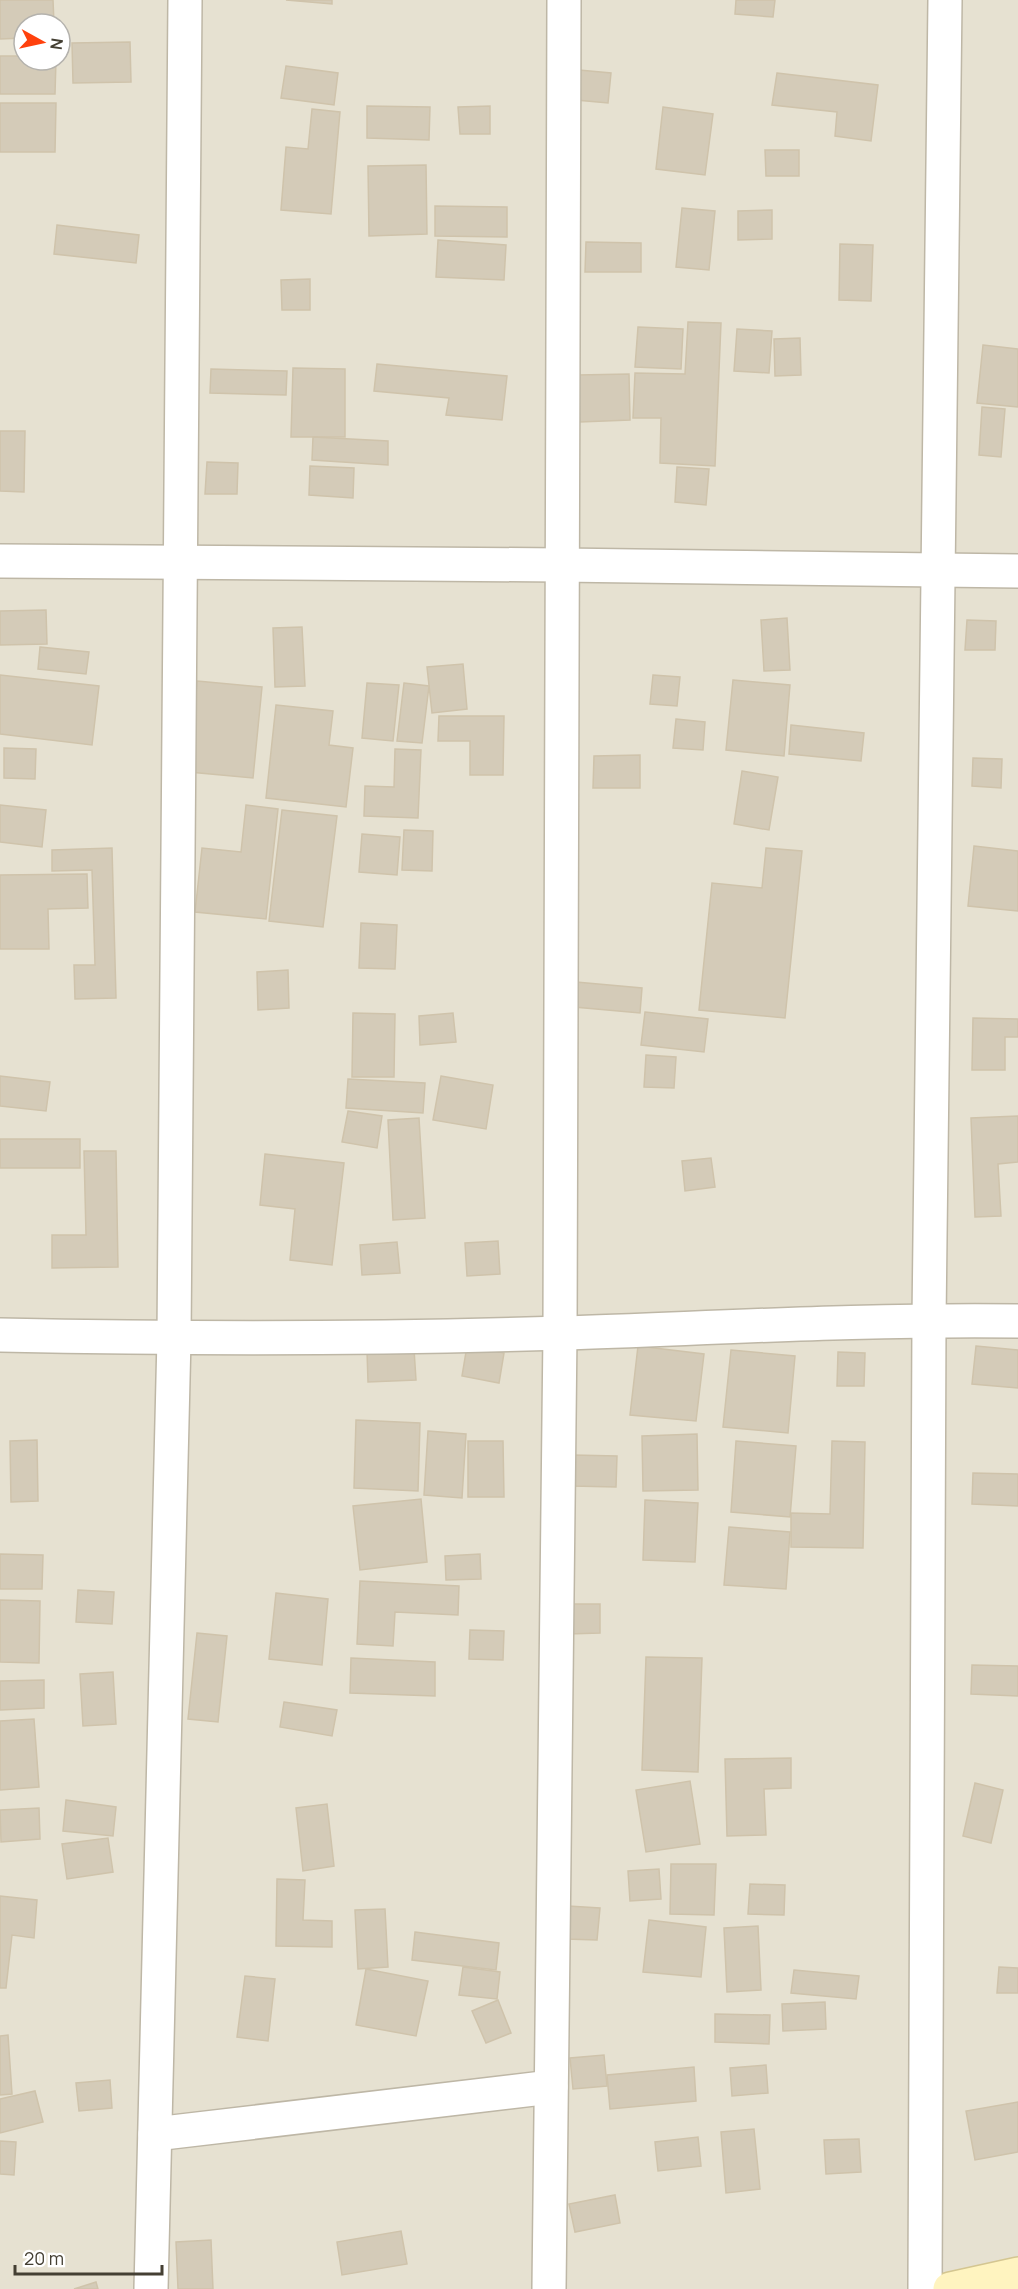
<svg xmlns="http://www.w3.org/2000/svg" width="1018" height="2289" viewBox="0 0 1018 2289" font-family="Manrope,sans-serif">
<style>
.residential{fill:#e6e1d1;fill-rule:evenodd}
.building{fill:#d4cbb8;stroke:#cfc3ab;stroke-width:1.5}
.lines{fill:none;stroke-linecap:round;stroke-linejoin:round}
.street-casing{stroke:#beb7a6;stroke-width:36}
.secondary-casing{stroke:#d4c691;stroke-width:36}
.street{stroke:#fff;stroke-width:33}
.secondary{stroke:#fff4c0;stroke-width:33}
</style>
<rect width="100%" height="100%" fill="#f2efe3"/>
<!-- residential -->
<path class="residential" d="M0 0H1018V2289H0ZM24 24H60V60H24Z"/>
<!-- building -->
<g class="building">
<polygon points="0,0 53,0 54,24 24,24 24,38 0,39"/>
<polygon points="286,0 332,0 332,4"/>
<polygon points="736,0 775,0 773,17 735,14"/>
<polygon points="130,42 131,82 73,83 72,43"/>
<polygon points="0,56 24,56 24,60 56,60 55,94 0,94"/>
<polygon points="286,66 338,73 334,105 281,98"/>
<polygon points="579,70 611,73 608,103 576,100"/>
<polygon points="777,73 878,85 871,141 835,136 837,112 772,105"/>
<polygon points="0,103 56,103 55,152 0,152"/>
<polygon points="367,106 430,107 429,140 367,138"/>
<polygon points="490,106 490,134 460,134 458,107"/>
<polygon points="663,107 713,114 705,175 656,169"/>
<polygon points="312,109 340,112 331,214 281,210 286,147 308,149"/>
<polygon points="765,150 799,150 799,176 766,176"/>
<polygon points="426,165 427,234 369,236 368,166"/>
<polygon points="435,206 507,207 507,237 435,236"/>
<polygon points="682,208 715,211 709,270 676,267"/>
<polygon points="772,210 772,239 738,240 738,211"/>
<polygon points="57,225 139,235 136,263 54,254"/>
<polygon points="438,240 506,245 504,280 436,277"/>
<polygon points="586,242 641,243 641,272 585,272"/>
<polygon points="840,244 873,245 871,301 839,300"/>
<polygon points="310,279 310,310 282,310 281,280"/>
<polygon points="688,322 721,323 715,466 660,463 661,418 633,418 635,373 685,374"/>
<polygon points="638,327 683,329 681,369 635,367"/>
<polygon points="737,329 772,331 769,373 734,371"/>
<polygon points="800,338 801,375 775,376 774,339"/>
<polygon points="983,345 1018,349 1018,407 977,403"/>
<polygon points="377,364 507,376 502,420 446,415 449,398 374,391"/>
<polygon points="293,368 345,369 345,437 291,437"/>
<polygon points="211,369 287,371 286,395 210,393"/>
<polygon points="629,374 630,420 580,422 578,375"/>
<polygon points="982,407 1005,409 1001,457 979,455"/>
<polygon points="0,431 25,431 24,492 0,491"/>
<polygon points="313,437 388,441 388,465 312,460"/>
<polygon points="207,462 238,463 237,494 205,494"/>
<polygon points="310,466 354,468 353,498 309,495"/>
<polygon points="677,467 709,469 706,505 675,502"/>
<polygon points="46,610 47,644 0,645 0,611"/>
<polygon points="787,618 790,670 764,671 761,620"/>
<polygon points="967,620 996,621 995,650 965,650"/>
<polygon points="302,627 305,686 275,687 273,628"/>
<polygon points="40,647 89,652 86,674 38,669"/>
<polygon points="463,664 467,709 432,713 427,667"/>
<polygon points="0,675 99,686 92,745 0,734"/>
<polygon points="653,675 680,677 677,706 650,704"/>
<polygon points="733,680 790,685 784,756 726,750"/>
<polygon points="197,681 262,687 253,778 189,772"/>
<polygon points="367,683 399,685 393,741 362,738"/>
<polygon points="404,683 429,686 422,743 397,741"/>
<polygon points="276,705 333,711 329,745 353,748 346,807 266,798"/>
<polygon points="439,716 504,716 503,775 470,775 470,741 438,741"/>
<polygon points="676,719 705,722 703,750 673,748"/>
<polygon points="791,725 864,733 861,761 789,754"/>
<polygon points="4,748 36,749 35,779 4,778"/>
<polygon points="395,749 421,750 418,818 364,816 365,786 394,787"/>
<polygon points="640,755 640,788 593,788 594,756"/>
<polygon points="973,758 1002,759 1001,788 972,786"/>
<polygon points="742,771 778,777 769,830 734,824"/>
<polygon points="0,805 46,810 42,847 0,842"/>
<polygon points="246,805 278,809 266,919 195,912 202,848 241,852"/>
<polygon points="282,810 337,816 323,927 269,921"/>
<polygon points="404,830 433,831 432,871 402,870"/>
<polygon points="362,834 400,837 397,875 359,872"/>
<polygon points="974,846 1018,851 1018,911 968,906"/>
<polygon points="112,848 116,998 75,999 74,965 95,965 92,870 52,871 52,850"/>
<polygon points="766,848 802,851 785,1018 699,1010 712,883 762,888"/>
<polygon points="87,874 88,908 48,909 49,949 0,949 0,875"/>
<polygon points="361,923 397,925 395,969 359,968"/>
<polygon points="288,970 289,1008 258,1010 257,972"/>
<polygon points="576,982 642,988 640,1013 574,1007"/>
<polygon points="645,1012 708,1019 704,1052 641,1045"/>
<polygon points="353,1013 395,1014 394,1077 352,1077"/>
<polygon points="453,1013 456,1042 420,1045 419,1016"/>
<polygon points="973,1018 1018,1019 1018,1037 1005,1037 1005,1070 972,1070"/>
<polygon points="646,1055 676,1057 674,1088 644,1087"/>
<polygon points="0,1076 50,1082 46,1111 0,1106"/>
<polygon points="441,1076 493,1085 486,1129 433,1120"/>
<polygon points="348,1079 425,1083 423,1113 346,1108"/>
<polygon points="348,1111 382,1116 377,1148 342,1142"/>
<polygon points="1018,1116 1018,1162 998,1164 1001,1216 975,1217 971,1118"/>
<polygon points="419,1118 425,1218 393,1220 388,1120"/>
<rect x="0" y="1139" width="80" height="29"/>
<polygon points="84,1151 116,1151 118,1267 52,1268 52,1235 86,1235"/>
<polygon points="265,1154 344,1163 332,1265 290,1260 295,1209 260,1205"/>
<polygon points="711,1158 715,1187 685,1191 682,1161"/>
<polygon points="498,1241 500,1274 467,1276 465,1243"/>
<polygon points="397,1242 400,1273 362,1275 360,1245"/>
<polygon points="467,1346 504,1353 499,1383 462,1376"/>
<polygon points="638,1346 704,1354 696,1421 630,1415"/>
<polygon points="976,1346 1018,1350 1018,1388 972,1384"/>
<polygon points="414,1349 416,1380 368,1382 367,1351"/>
<polygon points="731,1350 795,1356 788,1433 723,1427"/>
<polygon points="838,1352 865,1353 864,1386 837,1386"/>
<polygon points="356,1420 420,1423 418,1491 354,1488"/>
<polygon points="428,1431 466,1434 462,1498 424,1495"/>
<polygon points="697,1434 698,1490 643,1491 642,1436"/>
<polygon points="37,1440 38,1501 11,1502 10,1441"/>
<polygon points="468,1441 503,1441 504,1497 468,1497"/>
<polygon points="736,1441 796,1446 790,1517 731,1512"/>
<polygon points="832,1441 865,1442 863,1548 791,1547 791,1513 830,1514"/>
<polygon points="573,1455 617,1456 616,1487 572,1486"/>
<polygon points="973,1473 1018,1474 1018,1506 972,1504"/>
<polygon points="421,1499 427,1562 360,1570 353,1506"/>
<polygon points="645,1500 698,1503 695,1562 643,1560"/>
<polygon points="729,1527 790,1532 786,1589 724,1585"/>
<polygon points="0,1554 43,1555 42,1589 0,1589"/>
<polygon points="480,1554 481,1579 446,1580 445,1556"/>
<polygon points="360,1581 459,1586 458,1615 395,1612 393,1646 357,1644"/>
<polygon points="78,1590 114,1592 112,1624 76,1622"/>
<polygon points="276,1593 328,1599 322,1665 269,1659"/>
<polygon points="0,1600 40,1601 39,1663 0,1662"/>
<polygon points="568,1604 600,1604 600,1633 568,1634"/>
<polygon points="470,1630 504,1631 503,1660 469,1659"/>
<polygon points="197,1633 227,1636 218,1722 188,1719"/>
<polygon points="646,1657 702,1658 698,1772 642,1770"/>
<polygon points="351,1658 435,1662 435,1696 350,1693"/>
<polygon points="972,1665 1018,1666 1018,1696 971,1694"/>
<polygon points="113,1672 116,1724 83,1726 80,1674"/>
<polygon points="44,1680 44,1708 0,1710 0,1681"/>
<polygon points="284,1702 337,1710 332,1736 280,1727"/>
<polygon points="34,1719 39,1787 0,1790 0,1721"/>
<polygon points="791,1758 791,1788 764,1789 766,1835 727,1836 725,1759"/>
<polygon points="690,1781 700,1844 646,1852 636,1790"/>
<polygon points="975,1783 1003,1790 991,1843 963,1836"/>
<polygon points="66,1800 116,1807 113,1836 63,1831"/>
<polygon points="327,1804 334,1866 303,1871 296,1808"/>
<polygon points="39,1808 40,1839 1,1842 0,1810"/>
<polygon points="108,1838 113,1872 67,1879 62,1844"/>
<polygon points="671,1864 716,1864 714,1915 670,1914"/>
<polygon points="659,1869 661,1899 630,1901 628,1871"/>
<polygon points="277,1879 305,1880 303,1920 332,1921 332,1947 276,1946"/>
<polygon points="750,1884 785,1885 784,1915 748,1914"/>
<polygon points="0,1896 37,1900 34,1938 12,1935 6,1988 0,1988"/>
<polygon points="568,1906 600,1908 597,1940 566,1939"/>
<polygon points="385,1909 388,1967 358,1969 355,1910"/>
<polygon points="649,1920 706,1927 701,1977 643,1972"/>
<polygon points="758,1926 761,1990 727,1992 724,1928"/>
<polygon points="415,1932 499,1943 496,1970 412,1960"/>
<polygon points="463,1967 500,1972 497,1999 459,1995"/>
<polygon points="999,1967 1018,1968 1018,1993 997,1993"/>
<polygon points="366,1969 428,1981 416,2036 356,2025"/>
<polygon points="794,1970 859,1976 856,1999 791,1993"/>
<polygon points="245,1976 275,1979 268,2041 237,2037"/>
<polygon points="498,2000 511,2033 486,2043 472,2011"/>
<polygon points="825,2002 826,2029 783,2031 782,2004"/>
<polygon points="715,2014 770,2015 769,2044 715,2042"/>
<polygon points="8,2035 12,2094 0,2095 0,2036"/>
<polygon points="604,2055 607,2086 573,2089 570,2058"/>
<polygon points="766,2065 768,2093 732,2096 730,2068"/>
<polygon points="694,2067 696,2101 610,2109 607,2075"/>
<polygon points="110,2080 112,2108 79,2111 76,2083"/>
<polygon points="35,2091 43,2122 0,2133 0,2099"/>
<polygon points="1018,2102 1018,2152 975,2160 966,2111"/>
<polygon points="754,2129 760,2189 726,2193 721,2132"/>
<polygon points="698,2137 701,2166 658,2171 655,2142"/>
<polygon points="859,2139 861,2172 826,2174 824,2140"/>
<polygon points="0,2141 16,2142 14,2175 0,2174"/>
<polygon points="615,2195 620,2223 575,2232 569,2204"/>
<polygon points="401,2231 407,2264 342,2275 337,2242"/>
<polygon points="211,2240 213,2289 178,2289 176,2242"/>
<polygon points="96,2282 98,2289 74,2289"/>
</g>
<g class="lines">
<defs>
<g id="street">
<polyline points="0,561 561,565 1018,571"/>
<path d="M0 1335C187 1339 375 1339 563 1333 715 1328 866 1319 1018 1321"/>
<polyline points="155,2134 551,2087"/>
<polyline points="151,2289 174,1338 185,0"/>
<polyline points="549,2289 560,1333 564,0"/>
<polyline points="925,2289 929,1320 945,0"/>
</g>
<polyline id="secondary" points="950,2289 1018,2274"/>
</defs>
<!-- street casing -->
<use href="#street" class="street-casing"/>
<!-- secondary casing -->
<use href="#secondary" class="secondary-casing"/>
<!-- street -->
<use href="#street" class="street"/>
<!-- secondary -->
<use href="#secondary" class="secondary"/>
</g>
<!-- north arrow -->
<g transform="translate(42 42) rotate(98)"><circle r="28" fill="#ffffff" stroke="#b4b2ad" stroke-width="1.5"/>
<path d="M0-4.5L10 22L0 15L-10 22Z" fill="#ff410d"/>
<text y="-9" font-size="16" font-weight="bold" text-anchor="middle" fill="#443f33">N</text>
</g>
<!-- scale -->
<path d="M15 2265v9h147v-9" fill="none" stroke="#443f33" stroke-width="3"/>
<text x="24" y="2265" font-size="18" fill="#443f33" stroke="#ffffff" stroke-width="4.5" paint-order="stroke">20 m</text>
</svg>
